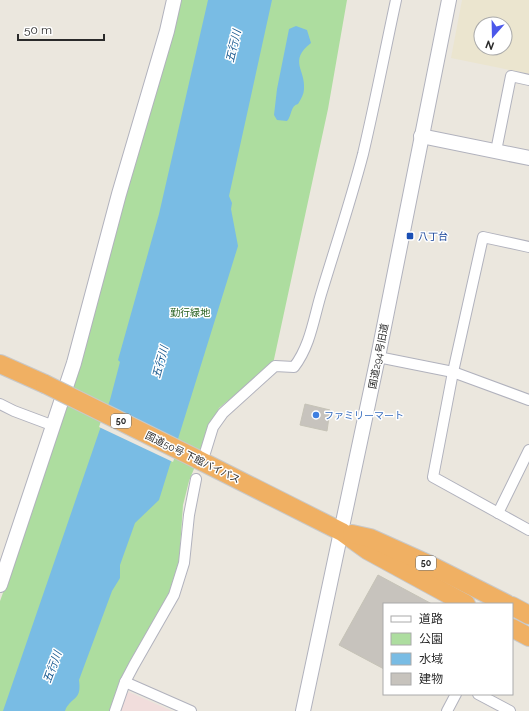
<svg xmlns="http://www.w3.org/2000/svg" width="529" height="711" viewBox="0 0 529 711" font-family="Raleway,'Noto Sans JP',sans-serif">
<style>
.education{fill:#ebe5cf;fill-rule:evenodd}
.medical{fill:#f1dddc}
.green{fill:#addd9f}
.water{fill:#79bce4}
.pier{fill:#ebe7de}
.building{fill:#c7c3bd;stroke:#c6c3b7}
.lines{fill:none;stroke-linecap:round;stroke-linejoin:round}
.street-casing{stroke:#b1b2bd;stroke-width:12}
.secondary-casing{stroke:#b1b2bd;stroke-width:16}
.highway-casing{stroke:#c8c8c8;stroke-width:20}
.street{stroke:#fff;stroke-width:10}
.secondary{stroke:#fff;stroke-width:14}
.highway{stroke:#f0b063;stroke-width:18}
.highway-bridge-casing{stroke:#c8c8c8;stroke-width:20;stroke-linecap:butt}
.highway-bridge{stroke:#f0b063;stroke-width:18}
.transit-dot{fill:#1a4fb4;stroke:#fff;stroke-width:1.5}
.shop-dot{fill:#3f7fe0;stroke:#fff;stroke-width:1.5}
.labels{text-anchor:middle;stroke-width:3;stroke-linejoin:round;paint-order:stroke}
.shield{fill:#fff;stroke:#6a6a6a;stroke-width:1}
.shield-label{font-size:9px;font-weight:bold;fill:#2a2a2a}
.transit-label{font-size:10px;fill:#164399;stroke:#fff;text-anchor:start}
.park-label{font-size:10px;fill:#276120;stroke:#fff}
.street-label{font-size:10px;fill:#2a2a2a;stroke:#fff}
.shop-label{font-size:10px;fill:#366cbe;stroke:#fff;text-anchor:start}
.water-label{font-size:11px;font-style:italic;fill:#195a90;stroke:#fff}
</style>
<rect width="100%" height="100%" fill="#ebe7de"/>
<!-- education -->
<path class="education" d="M462 0H529V74L451 58ZM481 24H505V48H481Z"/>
<!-- medical -->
<polygon class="medical" points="129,692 172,711 119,711 125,695"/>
<!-- green -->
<polygon class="green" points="180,0 347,0 328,109 273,364 219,408 189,481 183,505 179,564 171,590 111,711 0,711 0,601 32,513 79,364"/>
<!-- water -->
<g class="water">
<path d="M208 0H272L229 196 232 203 231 209 238 246 159 500 135 523 120 565V578L112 591 79 680C82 702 71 696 65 711H3L110 400 120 362 118 360 159 214Z"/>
<path d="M296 26 307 30 311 43C288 61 306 70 304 89 304 94 301 99 298 104 290 106 292 116 287 121L277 120 274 115 277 89 289 29Z"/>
</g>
<!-- pier -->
<polygon class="pier" points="106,407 180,443 173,462 99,427"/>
<!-- building -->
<g class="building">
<polygon points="305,404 330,410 327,431 300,425"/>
<polygon points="378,575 432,604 384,604 384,669 339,645"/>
</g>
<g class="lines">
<defs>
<g id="street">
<polyline points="496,151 511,76 529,80"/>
<polyline points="529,247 483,237 453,372 433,477 529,530"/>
<polyline points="378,357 453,372 529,400"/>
<polyline points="0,404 14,411 54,426"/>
<path d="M205 453 213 427 223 413 275 366 294 367C311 345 314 316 322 291 336 245 351 200 363 154 375 103 385 51 396 0"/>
<polyline points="498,513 529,450"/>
<polyline points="125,682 191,711"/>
<polyline points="478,694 510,711"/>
<polyline points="115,711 125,682 134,665 174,595 184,563 189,515 196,479"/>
<polyline points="447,711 456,694"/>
</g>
<g id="secondary">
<polyline points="421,136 529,158"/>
<polyline points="0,585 74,363 119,194 167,31 174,0"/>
<polyline points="303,711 378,357 449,0"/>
</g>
<g id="highway">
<polyline points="0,364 45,384"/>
<polyline points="197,459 342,532 367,550 466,604"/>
<polyline points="352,534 370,538 428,564 507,604"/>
<polyline points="512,606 529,615"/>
<polyline points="512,628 529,637"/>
</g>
</defs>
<!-- street casing -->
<use href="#street" class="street-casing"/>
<!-- secondary casing -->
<use href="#secondary" class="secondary-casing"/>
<!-- highway casing -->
<use href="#highway" class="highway-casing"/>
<!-- street -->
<use href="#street" class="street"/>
<!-- secondary -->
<use href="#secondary" class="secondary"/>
<!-- highway -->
<use href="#highway" class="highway"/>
<defs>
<polyline id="highway-bridge" points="45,384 197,459"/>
</defs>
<!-- highway-bridge casing -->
<use href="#highway-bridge" class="highway-bridge-casing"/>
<!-- highway-bridge -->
<use href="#highway-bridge" class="highway-bridge"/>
</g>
<!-- markers -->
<rect class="transit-dot" x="406" y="232" width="8" height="8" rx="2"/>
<circle class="shop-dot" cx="316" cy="415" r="4"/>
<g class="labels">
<!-- shield labels -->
<g class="shield">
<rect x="111" y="414" width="20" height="14" rx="3"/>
<rect x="416" y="556" width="20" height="14" rx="3"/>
</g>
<g class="shield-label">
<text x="121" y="424">50</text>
<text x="426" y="566">50</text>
</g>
<!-- transit labels -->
<g class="transit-label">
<text x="418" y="240">八丁台</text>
</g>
<!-- park labels -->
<g class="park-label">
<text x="190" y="316">勤行緑地</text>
</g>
<!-- street labels -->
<g class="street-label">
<text transform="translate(378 356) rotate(-79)" y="4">国道294号旧道</text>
<text transform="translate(193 457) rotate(26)" y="4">国道50号 下館バイパス</text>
</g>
<!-- shop labels -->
<g class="shop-label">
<text x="324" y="419">ファミリーマート</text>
</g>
<!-- water labels -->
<g class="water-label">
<text transform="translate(233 46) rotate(-77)" y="4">五行川</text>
<text transform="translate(160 362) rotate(-75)" y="4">五行川</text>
<text transform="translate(52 667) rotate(-70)" y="4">五行川</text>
</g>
</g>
<!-- legend -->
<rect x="383" y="603" width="130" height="92" fill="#ffffff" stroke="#aaaaaa"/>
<rect x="391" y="616" width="20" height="6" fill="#ffffff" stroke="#aaaaaa"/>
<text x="419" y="623" font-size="12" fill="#2a2a2a">道路</text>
<rect x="391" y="633" width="20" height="12" fill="#addd9f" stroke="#aaaaaa"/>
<text x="419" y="643" font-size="12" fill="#2a2a2a">公園</text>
<rect x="391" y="653" width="20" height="12" fill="#79bce4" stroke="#aaaaaa"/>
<text x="419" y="663" font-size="12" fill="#2a2a2a">水域</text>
<rect x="391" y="673" width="20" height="12" fill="#c7c3bd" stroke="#aaaaaa"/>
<text x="419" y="683" font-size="12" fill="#2a2a2a">建物</text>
<!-- north arrow -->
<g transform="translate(493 36) rotate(200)"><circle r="19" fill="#ffffff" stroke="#aaaaaa"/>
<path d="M0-3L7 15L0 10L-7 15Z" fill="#4b58ea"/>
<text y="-6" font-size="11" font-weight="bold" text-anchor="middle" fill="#2a2a2a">N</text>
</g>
<!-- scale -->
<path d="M18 34v6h86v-6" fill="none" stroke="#2a2a2a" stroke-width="2"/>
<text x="24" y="34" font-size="12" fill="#2a2a2a" stroke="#ffffff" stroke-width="3" paint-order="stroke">50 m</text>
</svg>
